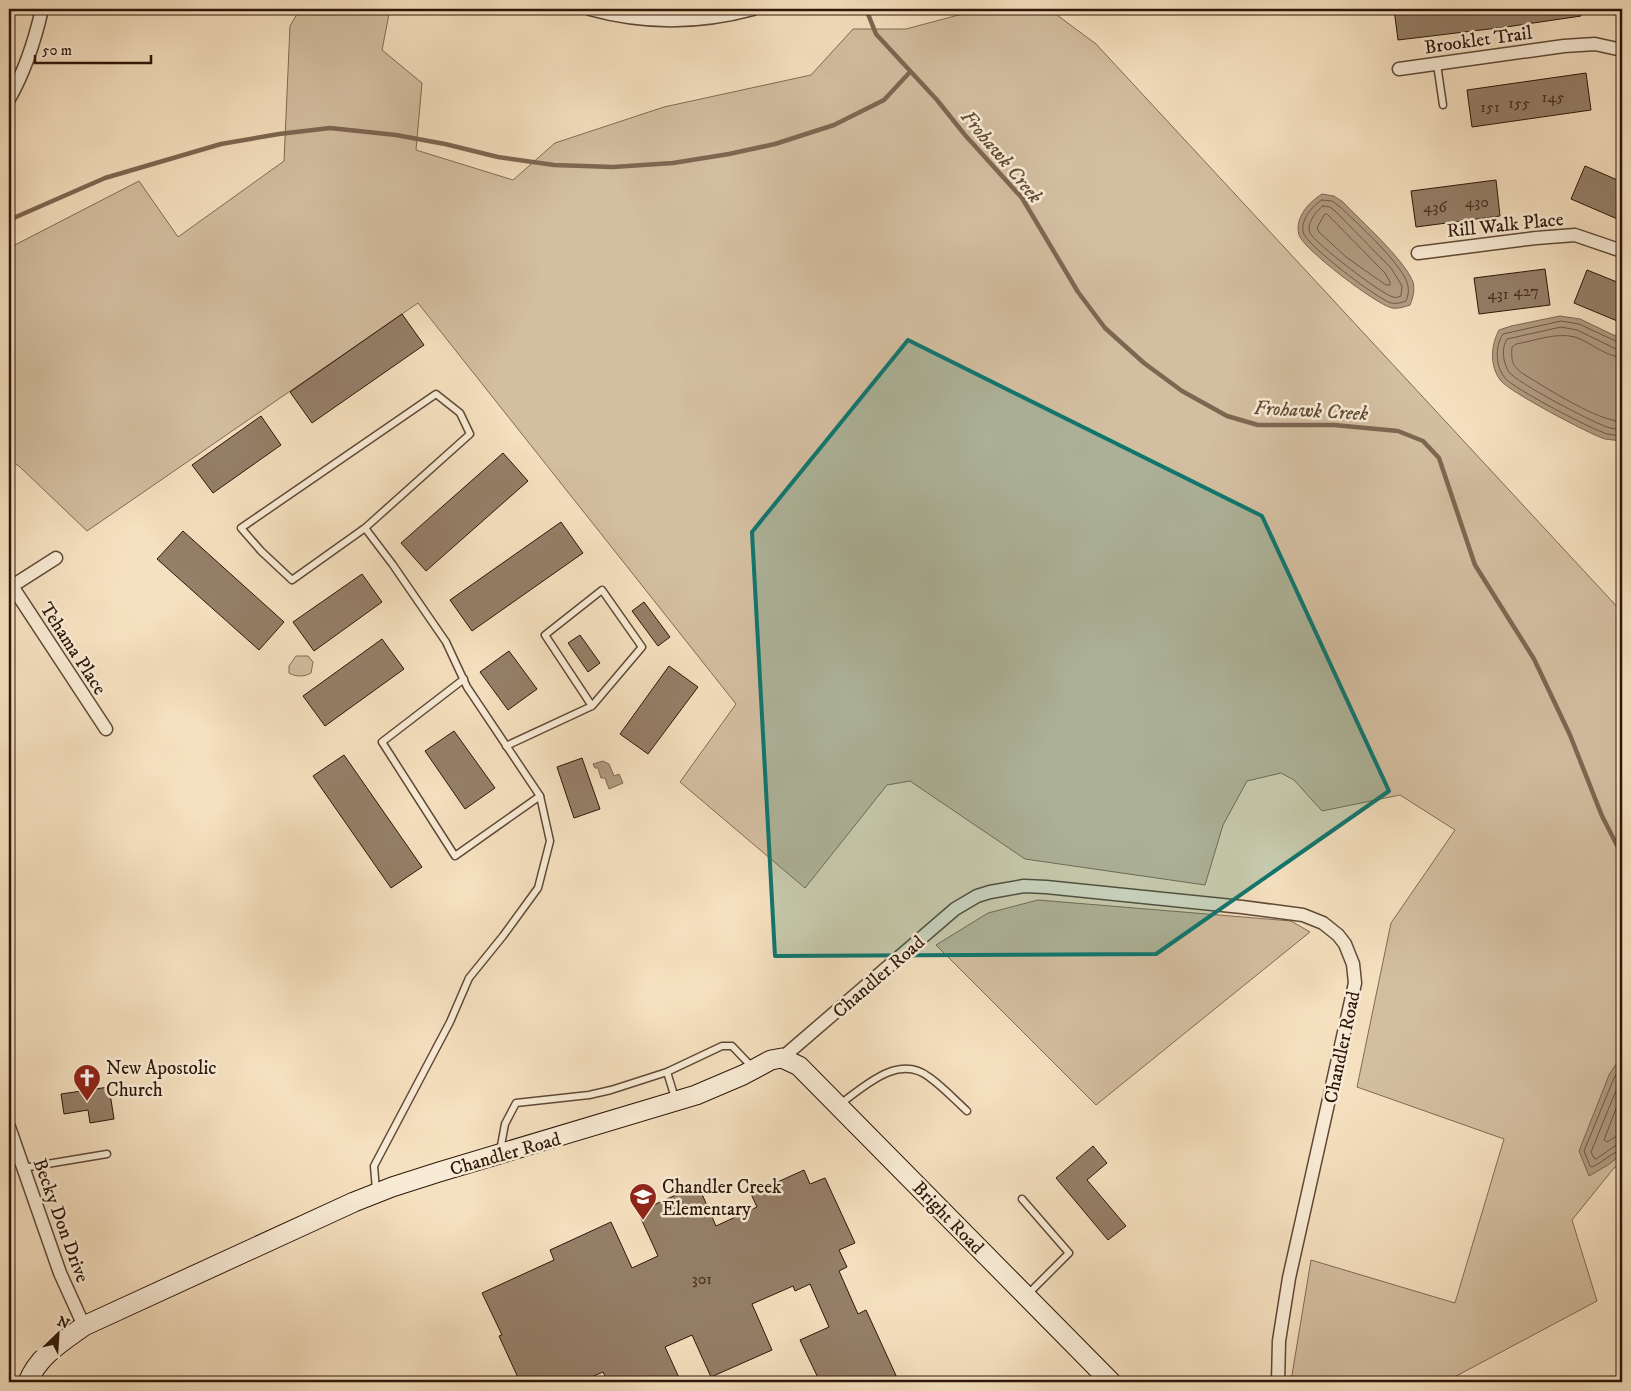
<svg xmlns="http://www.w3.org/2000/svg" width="1631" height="1391" viewBox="0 0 1631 1391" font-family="'IM FELL DW Pica',serif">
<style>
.green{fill:#d3bea0;stroke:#806a54}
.water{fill:#b19b81;stroke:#7d6651}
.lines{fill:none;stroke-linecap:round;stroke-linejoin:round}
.shore{stroke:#705845;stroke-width:1}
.stream{stroke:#7d6651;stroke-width:4.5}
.building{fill:#957f68;stroke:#2e1609}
.lane-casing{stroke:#604836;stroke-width:9}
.street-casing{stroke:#604836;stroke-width:15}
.secondary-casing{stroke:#2e1609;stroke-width:21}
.lane{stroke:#f8ebd5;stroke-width:6}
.street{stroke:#f8ebd5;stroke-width:12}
.secondary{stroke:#f8ebd5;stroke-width:19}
.marked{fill:#0f766e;fill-opacity:0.2;stroke:#0f766e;stroke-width:4;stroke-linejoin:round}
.labels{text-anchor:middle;stroke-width:5;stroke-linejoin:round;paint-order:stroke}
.number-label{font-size:16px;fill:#483021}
.street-label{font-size:19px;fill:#2e1609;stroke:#f8ebd5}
.poi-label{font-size:19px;fill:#2e1609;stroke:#f8ebd5;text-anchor:start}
.water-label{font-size:20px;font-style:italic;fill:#624b39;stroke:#f8ebd5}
</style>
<rect width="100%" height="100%" fill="#f5e0bf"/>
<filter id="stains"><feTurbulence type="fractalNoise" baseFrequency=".004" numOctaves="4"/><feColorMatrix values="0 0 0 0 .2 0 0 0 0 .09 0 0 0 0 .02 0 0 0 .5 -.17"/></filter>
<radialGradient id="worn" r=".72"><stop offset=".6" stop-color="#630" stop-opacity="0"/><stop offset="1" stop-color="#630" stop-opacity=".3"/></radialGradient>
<!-- green -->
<g class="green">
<polygon points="300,9 390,9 382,50 422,83 416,150 513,180 555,143 664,107 811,75 853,29 906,29 981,9 1049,9 1096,44 1622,612 1622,1162 1614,1168 1572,1220 1597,1301 1445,1382 1292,1382 1292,1375 1311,1260 1455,1303 1504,1139 1357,1087 1391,923 1455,830 1400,795 1322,811 1294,780 1281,773 1247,781 1223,825 1205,885 1025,859 910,781 887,785 805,888 680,782 736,704 418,303 87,531 19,466 12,462 9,464 9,248 139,181 178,237 284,161 290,26"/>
<path d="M296 656H308L313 662 311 673C304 677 296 677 289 673V666Z"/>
<polygon points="1038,900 1291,921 1310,932 1096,1105 936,945 988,913"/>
</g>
<!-- water -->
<g class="water">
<path d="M1322 194 1334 196 1343 202C1361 221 1404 259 1413 282 1415 290 1413 298 1410 305 1404 307 1398 309 1392 308 1377 305 1303 249 1299 235 1294 218 1309 202 1322 194Z"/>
<path d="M1560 316 1580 319 1622 339V440L1621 441C1616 440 1610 440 1605 439 1589 434 1510 392 1501 381 1489 366 1491 345 1499 330L1511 326Z"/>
<polygon points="603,761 609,764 614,776 619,774 623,783 609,789 605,778 601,778 598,768 595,768 593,764"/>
<polygon points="1622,1055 1622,1154 1608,1165 1589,1176 1579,1151 1609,1075"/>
</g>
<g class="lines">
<!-- shore -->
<g class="shore">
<path d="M1322 200 1332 201 1339 206C1356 222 1404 265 1408 286 1409 292 1408 296 1406 301 1401 303 1396 304 1391 303 1376 298 1306 245 1303 232 1301 219 1312 206 1322 200Z"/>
<path d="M1323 206 1330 207 1335 211 1391 268 1402 286 1401 296C1398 297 1396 298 1393 297 1381 294 1316 244 1310 233 1306 224 1316 211 1323 206Z"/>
<polygon points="1327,214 1385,273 1390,282 1390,285 1386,285 1346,257 1319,232 1317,228 1324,215"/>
<path d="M1622 344 1579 324 1561 321 1503 334C1495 346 1495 366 1505 378 1514 389 1591 429 1607 434 1612 435 1617 435 1622 436"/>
<path d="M1622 350 1616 349 1577 330 1561 327 1507 339C1501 348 1503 363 1509 372 1517 383 1592 422 1607 427 1612 429 1617 429 1622 429"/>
<path d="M1622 357C1605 357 1591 342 1575 337 1556 332 1534 341 1516 344L1512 347C1511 362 1512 366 1525 375 1550 390 1594 419 1622 422"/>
<path d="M1622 1064 1614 1078 1584 1151 1590 1166 1592 1167C1602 1163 1612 1152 1622 1150"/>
<polyline points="1622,1076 1591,1152 1594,1158 1596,1159 1615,1146 1622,1144"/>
<polyline points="1622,1093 1604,1140 1607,1142 1615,1137 1622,1136"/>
</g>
<!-- stream -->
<g class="stream">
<polyline points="866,9 876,34 937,100 965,135 1022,198 1078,292 1105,328 1144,363 1182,391 1227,416 1258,425 1334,425 1398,431 1423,441 1439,458 1475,565 1534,659 1570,735 1602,816 1622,855"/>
<polyline points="9,220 105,178 221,144 279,134 330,128 396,135 445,144 498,157 554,165 613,167 673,163 729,154 775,144 834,125 884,100 910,72"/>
</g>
</g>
<!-- building -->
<g class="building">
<polygon points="1394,9 1580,9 1581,16 1506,27 1398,40"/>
<polygon points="1586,73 1591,110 1472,127 1467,90"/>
<polygon points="1585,166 1622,182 1622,221 1571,199"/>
<polygon points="1496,180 1500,216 1416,227 1411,191"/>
<polygon points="1545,269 1550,305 1479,314 1474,278"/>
<polygon points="1587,270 1622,284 1622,323 1574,303"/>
<polygon points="402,314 424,345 312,423 290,392"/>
<polygon points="261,416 281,445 213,493 192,465"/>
<polygon points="503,453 528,481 426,571 401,543"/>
<polygon points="561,522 583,553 472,631 450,600"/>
<polygon points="183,531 284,622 259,650 157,559"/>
<polygon points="362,574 382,602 314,651 293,622"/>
<polygon points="644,602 670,637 658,646 632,611"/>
<polygon points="580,635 600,663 588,672 568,643"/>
<polygon points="382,639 404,669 325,726 303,696"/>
<polygon points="509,651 537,689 508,710 480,672"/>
<polygon points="669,666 698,687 648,754 620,734"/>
<polygon points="454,731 495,788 465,809 425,751"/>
<polygon points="344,755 422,867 391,888 313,776"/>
<polygon points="582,758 600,809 574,818 557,767"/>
<polygon points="109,1087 114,1119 90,1123 88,1110 64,1114 61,1094"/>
<polygon points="1093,1146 1107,1163 1087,1180 1126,1226 1108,1240 1056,1178"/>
<polygon points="804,1170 810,1184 825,1178 855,1243 839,1250 847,1267 839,1271 858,1314 866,1310 899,1382 820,1382 800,1340 829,1327 810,1284 795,1291 793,1286 752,1304 772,1350 711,1377 692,1335 665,1347 681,1382 608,1382 603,1372 580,1382 520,1382 499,1336 502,1335 482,1293 554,1260 550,1250 611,1222 632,1268 658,1256 638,1212 698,1185 716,1226 757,1207 751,1194"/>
</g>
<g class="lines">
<defs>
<g id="lane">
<polyline points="1437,64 1443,105"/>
<polyline points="365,528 470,434 460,413 436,394 241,528 261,551 292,580 365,528 393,565 446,642 467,687 540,796 550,841 538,888 503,936 469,978 450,1022 374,1166 376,1190"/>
<polyline points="464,679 382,742 455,856 540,796"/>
<polyline points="506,746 592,706 545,635 602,590 642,647 592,706"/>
<polyline points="667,1072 675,1098"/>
<path d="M840 1104C864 1087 898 1053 929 1077 943 1087 955 1100 967 1111"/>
<polyline points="500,1151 505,1124 516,1103 589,1095 611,1090 667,1072 722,1046 732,1046 753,1068"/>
<polyline points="23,1168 107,1154"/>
<polyline points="1022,1199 1069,1253 1027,1295"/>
</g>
<g id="street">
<path d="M590 9C644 24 698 24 753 9"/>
<polyline points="1399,69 1564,46 1595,44 1622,50"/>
<path d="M9 99C25 71 35 40 42 9"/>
<polyline points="1418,253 1536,238 1575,235 1622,251"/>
<polyline points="12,586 106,729"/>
<polyline points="9,588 56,558"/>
<polyline points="782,1058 955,909 977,896 990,892 1024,886 1046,887 1242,907 1303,915 1323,923 1338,935 1345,944 1353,964 1355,983 1289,1278 1279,1341 1278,1382"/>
<polyline points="9,1127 60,1273 84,1326"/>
</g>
<path id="secondary" d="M28 1382C38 1356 62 1342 84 1326L354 1202 392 1187 439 1172 696 1095 743 1075 771 1060 782 1058 799 1066 1111 1382"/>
</defs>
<!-- lane casing -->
<use href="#lane" class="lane-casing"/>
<!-- street casing -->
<use href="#street" class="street-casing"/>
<!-- secondary casing -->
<use href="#secondary" class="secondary-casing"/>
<!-- lane -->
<use href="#lane" class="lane"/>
<!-- street -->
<use href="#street" class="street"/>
<!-- secondary -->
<use href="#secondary" class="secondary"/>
</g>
<!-- marked area -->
<path class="marked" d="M908 340 1262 516 1389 791 1156 954 775 956 752 532Z"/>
<!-- icons -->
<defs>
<symbol id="church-pin" viewBox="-11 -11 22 30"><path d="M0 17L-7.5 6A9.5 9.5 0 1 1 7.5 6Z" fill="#8f2418" stroke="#f8ebd5"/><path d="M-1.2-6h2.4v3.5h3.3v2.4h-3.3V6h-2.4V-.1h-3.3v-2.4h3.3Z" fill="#fff"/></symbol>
<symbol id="school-pin" viewBox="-11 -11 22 30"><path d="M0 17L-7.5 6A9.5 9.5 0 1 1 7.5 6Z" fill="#8f2418" stroke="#f8ebd5"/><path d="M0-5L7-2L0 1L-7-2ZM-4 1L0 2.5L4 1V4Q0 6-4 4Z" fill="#fff"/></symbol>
</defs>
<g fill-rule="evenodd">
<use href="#church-pin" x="71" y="1062" width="32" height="43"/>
<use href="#school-pin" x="627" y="1181" width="32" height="43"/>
</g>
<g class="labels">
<!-- number labels -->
<g class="number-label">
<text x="1553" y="102">145</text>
<text x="1519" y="108">155</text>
<text x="1490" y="112">151</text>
<text x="1477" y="207">430</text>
<text x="1435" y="212">436</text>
<text x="1526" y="296">427</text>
<text x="1498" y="299">431</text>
<text x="702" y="1284">301</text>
</g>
<!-- street labels -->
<g class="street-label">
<text transform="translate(1478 39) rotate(-8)" y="7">Brooklet Trail</text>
<text transform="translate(1505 224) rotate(-6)" y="7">Rill Walk Place</text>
<text transform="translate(74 648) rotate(57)" y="7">Tehama Place</text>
<text transform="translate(878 976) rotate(-41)" y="7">Chandler Road</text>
<text transform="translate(1341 1047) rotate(-78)" y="7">Chandler Road</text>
<text transform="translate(505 1153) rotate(-16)" y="7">Chandler Road</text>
<text transform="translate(949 1217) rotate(46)" y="7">Bright Road</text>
<text transform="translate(62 1220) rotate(70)" y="7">Becky Don Drive</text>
</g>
<!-- poi labels -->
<g class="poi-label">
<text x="106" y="1074">New Apostolic<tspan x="106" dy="22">Church</tspan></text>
<text x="662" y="1193">Chandler Creek<tspan x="662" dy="22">Elementary</tspan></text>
</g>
<!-- water labels -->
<g class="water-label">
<text transform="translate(1002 156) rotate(50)" y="7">Frohawk Creek</text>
<text transform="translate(1311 410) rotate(3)" y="7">Frohawk Creek</text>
</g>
</g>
<!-- margin -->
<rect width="1631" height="1391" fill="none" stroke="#f5e0bf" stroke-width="30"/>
<rect x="10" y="10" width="1611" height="1371" fill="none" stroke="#2e1609" stroke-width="2.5"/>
<rect x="15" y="15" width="1601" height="1361" fill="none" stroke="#2e1609"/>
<!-- north arrow -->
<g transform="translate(58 1334) rotate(25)" stroke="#f8ebd5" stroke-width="4" paint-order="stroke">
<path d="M0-4L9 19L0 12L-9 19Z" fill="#2e1609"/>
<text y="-8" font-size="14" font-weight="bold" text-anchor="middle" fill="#2e1609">N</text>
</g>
<!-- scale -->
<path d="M35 55v8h116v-8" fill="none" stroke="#2e1609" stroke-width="2.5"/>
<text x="42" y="55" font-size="15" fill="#2e1609" stroke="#f8ebd5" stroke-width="4" paint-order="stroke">50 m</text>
<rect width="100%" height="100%" filter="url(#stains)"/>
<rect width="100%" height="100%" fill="url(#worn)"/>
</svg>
